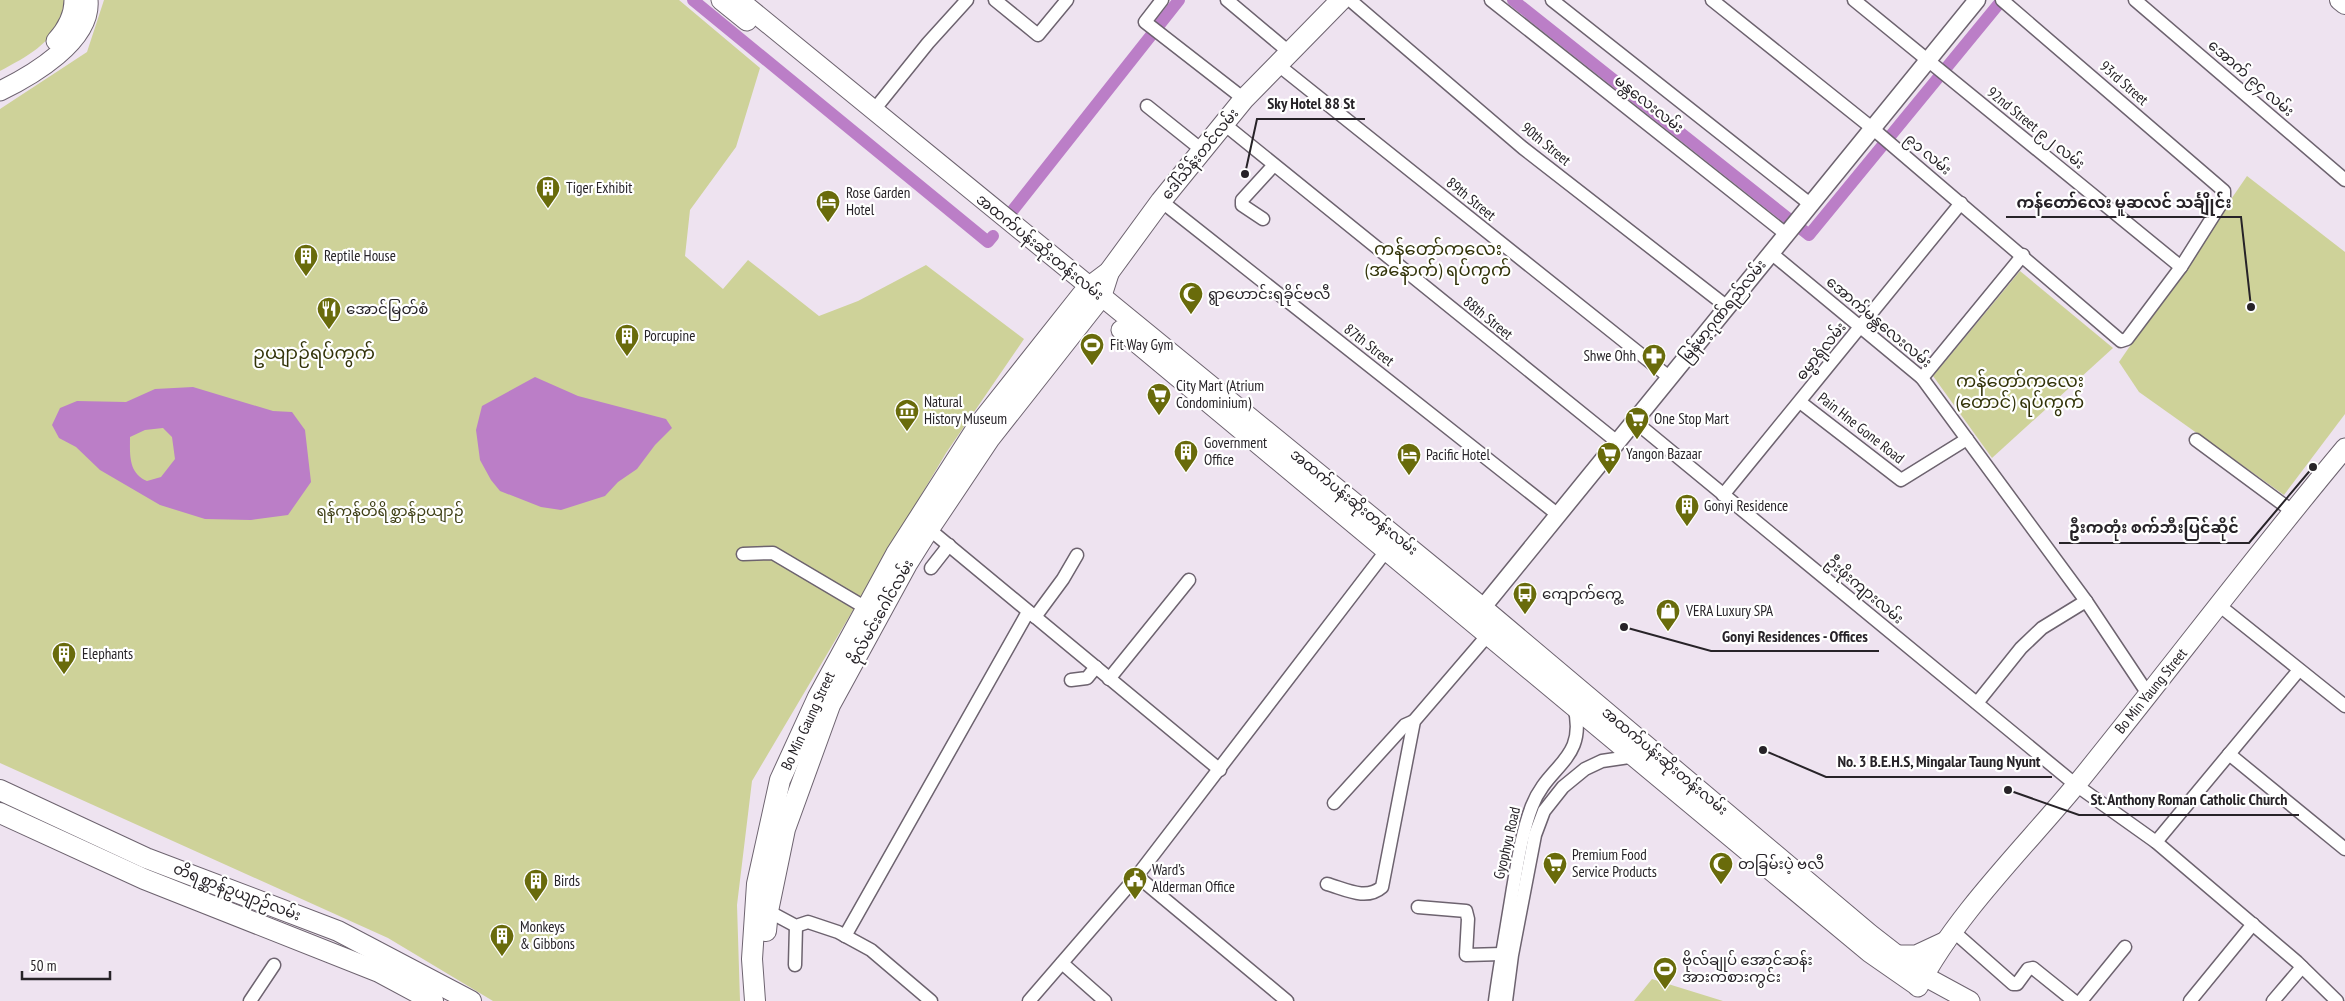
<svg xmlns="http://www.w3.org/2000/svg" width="2345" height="1001" viewBox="0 0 2345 1001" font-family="'PT Sans Narrow','Noto Sans Myanmar',sans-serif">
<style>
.green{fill:#ced299}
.water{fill:#bb7ec7;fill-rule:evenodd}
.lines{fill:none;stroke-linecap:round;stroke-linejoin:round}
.canal{stroke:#bb7ec7;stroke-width:12}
.minor-casing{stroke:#6d636f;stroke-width:15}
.tertiary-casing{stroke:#6d636f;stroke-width:19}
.secondary-casing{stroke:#6d636f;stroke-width:21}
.primary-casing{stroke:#6d636f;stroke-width:22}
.minor{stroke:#fff;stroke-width:12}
.tertiary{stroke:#fff;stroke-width:16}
.secondary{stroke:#fff;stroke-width:19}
.primary{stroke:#fff;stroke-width:20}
.labels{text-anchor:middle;stroke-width:4.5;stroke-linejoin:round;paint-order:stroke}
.street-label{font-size:15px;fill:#272328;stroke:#fff}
.poi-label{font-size:15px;fill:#272328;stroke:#fff;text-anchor:start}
.park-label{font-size:15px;fill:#3e3f15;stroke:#fff}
.quarter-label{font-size:18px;fill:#323309;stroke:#fff}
.leader{fill:none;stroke:#272328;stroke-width:2}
.callout-dot{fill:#272328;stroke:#fff;stroke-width:2}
.callout-label{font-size:16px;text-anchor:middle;font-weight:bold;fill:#272328;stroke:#fff;stroke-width:4.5;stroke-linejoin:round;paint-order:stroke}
</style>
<rect width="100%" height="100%" fill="#eee3f0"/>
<!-- green -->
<g class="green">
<path d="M0 0H65C66 6 64 10 62 15 52 44 26 57 0 71Z"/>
<polygon points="104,0 679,0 760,68 736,147 690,210 685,256 723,289 748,260 819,316 858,301 926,265 1024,339 946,453 752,781 737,905 740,1001 493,1001 388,938 0,763 0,109 87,52"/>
<polygon points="2247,176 2345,252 2345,414 2284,495 2139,392 2119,362"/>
<polygon points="2020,271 2113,348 1992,458 1933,376"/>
<polygon points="1652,979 1723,1001 1634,1001"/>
</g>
<!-- water -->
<g class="water">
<polygon points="535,377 578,396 666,419 672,428 655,445 637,469 618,482 605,496 561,510 541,507 500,491 491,480 480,460 476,430 482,406"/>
<path d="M193 387 273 411 292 412 305 430 311 482 288 515 251 520 205 519 160 505 100 470 76 447 59 438 52 425 60 408 77 401 126 402 155 389ZM163 428 172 437 175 459 161 477 147 481C128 473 130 454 130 437L145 430Z"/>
</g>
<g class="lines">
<!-- canal -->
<g class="canal">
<polyline points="693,0 988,242 993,236"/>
<polyline points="1513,0 1809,235 2002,0"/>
<polyline points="1013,210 1179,0"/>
</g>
<defs>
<g id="minor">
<polyline points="995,0 1038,35 1067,0"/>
<polyline points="1162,0 1145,22 1244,99"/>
<polyline points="1227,0 1289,52"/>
<polyline points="1350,0 1523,148 1726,306"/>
<polyline points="1491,0 1786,234"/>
<polyline points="1552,0 1810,204"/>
<polyline points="1712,0 1872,128 2121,341 2127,339 2181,267 2224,199 2224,191 2002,0"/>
<polyline points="1854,0 2181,267"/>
<polyline points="2135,0 2345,180"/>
<polyline points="1277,64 1669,377"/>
<polyline points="1147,106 1202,150"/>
<polyline points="874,110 928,43 967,0"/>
<polyline points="1224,124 1616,441"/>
<polyline points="1161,201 1557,514"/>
<polyline points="1263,219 1242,205 1242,200 1273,166"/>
<polyline points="1771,253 1922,378 2086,601 2148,694"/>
<polyline points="1922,378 2023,255"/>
<polyline points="1800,402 1901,480 1967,439"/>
<polyline points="1633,420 2076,785 2156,842 2297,962 2337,1001"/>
<polyline points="2196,440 2292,511"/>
<polyline points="1723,495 1961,203"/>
<polyline points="929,529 1220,770"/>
<polyline points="743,554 773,553 866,608"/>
<polyline points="931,568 949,545"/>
<polyline points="2220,606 2345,706"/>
<polyline points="1035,617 1063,579 1077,555"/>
<polyline points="1109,679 1189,580"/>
<polyline points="1071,680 1087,678 1096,667"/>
<polyline points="1977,703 2021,648 2042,628 2086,601"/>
<polyline points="2229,754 2345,849"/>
<polyline points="1334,803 1405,725 1414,721"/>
<polyline points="2156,842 2299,670"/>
<polyline points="1137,876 1287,1001"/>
<path d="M1327 884C1345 889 1366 901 1382 887L1414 721 1487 636"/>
<polyline points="1418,907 1466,911 1468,919 1466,955 1502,954"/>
<polyline points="768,911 796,926 808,922 838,932 871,950 931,1001"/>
<polyline points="1953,931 2013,984 2017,984 2028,969 2033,968 2074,1001"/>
<polyline points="845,936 1028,612"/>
<polyline points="1062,963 1105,1001"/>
<polyline points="795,965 796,926"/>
<polyline points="250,1001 274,965"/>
<polyline points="1029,1001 1137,876 1386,551"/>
<path d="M1495 1001C1500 963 1507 926 1513 888 1518 860 1522 832 1532 806 1548 764 1588 760 1574 706"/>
<polyline points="1506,1001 1512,955 1535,835 1544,811 1563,787 1585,769 1602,761 1636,756"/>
<polyline points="2081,1001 2125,947"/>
<polyline points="2190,1001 2253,924"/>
<polyline points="2273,1001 2302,967"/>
</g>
<polyline id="tertiary" points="1475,617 1977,0"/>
<g id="secondary">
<polyline points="721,0 747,21"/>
<polyline points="739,0 1482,607 1870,934 1924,976 1970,1001"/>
<path d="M56 41C66 30 74 15 74 0"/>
<path d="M0 91C31 76 92 41 88 0"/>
<polyline points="1121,330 1870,953 1916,985"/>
<polyline points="1897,955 1916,955 1946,941"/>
<path d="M1918 987C1956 914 2024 848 2076 785 2167 673 2253 558 2345 448"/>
</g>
<g id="primary">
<polyline points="2340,0 2345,4"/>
<polyline points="0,790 146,858 338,931 471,1001"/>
<polyline points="0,813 144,879 379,972 433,1001"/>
<polyline points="766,931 768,911 785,829 830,705 907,564 929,529 990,438 1101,297 1109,272"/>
<polyline points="755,1001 752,959 757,884 780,780 818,697 896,554 978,426 1081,296 1089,287 1109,272 1161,201 1244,99 1341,0"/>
</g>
</defs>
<!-- minor casing -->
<use href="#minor" class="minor-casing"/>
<!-- tertiary casing -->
<use href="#tertiary" class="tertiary-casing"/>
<!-- secondary casing -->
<use href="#secondary" class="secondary-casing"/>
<!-- primary casing -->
<use href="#primary" class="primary-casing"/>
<!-- minor -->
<use href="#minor" class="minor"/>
<!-- tertiary -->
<use href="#tertiary" class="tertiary"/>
<!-- secondary -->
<use href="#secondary" class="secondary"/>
<!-- primary -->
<use href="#primary" class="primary"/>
</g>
<!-- icons -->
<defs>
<symbol id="building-pin" viewBox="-11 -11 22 30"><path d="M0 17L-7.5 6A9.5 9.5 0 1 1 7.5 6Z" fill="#696b0b" stroke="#fff"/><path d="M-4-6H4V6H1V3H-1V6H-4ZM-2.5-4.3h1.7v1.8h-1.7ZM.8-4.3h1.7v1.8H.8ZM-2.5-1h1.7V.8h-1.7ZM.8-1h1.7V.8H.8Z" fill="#fff"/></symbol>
<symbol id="hotel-pin" viewBox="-11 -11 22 30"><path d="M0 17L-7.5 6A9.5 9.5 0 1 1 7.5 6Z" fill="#696b0b" stroke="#fff"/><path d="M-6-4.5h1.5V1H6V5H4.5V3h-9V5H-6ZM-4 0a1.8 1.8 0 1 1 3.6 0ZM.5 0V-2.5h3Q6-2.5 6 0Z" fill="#fff"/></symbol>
<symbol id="mosque-pin" viewBox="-11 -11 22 30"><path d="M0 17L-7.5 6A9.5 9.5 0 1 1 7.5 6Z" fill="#696b0b" stroke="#fff"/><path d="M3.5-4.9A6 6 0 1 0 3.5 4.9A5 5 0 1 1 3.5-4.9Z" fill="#fff"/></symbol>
<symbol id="restaurant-pin" viewBox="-11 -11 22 30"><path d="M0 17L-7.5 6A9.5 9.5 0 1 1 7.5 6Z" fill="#696b0b" stroke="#fff"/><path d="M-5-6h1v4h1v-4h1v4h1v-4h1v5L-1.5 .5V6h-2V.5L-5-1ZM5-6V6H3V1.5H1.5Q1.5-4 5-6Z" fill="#fff"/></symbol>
<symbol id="stadium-pin" viewBox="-11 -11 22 30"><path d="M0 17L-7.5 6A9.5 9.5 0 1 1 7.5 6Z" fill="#696b0b" stroke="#fff"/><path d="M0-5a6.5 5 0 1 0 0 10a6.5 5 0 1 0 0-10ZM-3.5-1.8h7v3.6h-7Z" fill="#fff"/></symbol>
<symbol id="pharmacy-pin" viewBox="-11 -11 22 30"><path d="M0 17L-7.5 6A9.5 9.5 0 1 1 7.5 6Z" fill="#696b0b" stroke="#fff"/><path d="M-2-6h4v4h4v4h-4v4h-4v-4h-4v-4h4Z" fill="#fff"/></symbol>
<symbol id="supermarket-pin" viewBox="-11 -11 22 30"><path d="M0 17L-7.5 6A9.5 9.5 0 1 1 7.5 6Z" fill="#696b0b" stroke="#fff"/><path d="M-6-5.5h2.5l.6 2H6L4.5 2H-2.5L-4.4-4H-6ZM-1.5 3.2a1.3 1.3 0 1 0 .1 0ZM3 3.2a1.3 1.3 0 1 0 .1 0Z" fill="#fff"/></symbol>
<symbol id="museum-pin" viewBox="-11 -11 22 30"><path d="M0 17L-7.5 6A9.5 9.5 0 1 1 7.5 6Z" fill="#696b0b" stroke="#fff"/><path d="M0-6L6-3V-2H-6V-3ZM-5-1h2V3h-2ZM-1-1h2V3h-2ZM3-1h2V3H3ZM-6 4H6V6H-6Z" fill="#fff"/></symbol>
<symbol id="bus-pin" viewBox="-11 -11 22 30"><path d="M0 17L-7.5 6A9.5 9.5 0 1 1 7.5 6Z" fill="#696b0b" stroke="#fff"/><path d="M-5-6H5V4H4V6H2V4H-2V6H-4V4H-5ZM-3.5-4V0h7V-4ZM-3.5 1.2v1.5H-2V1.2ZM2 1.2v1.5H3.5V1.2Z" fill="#fff"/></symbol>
<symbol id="shop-pin" viewBox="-11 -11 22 30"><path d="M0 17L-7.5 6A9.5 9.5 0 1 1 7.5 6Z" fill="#696b0b" stroke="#fff"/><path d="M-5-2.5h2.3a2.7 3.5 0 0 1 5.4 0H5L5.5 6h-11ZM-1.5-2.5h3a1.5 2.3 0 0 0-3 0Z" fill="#fff"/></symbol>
<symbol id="civic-pin" viewBox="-11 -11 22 30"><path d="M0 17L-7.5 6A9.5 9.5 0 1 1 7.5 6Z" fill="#696b0b" stroke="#fff"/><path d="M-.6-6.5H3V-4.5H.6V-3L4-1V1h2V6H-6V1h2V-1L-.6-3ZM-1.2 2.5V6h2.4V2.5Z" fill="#fff"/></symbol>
</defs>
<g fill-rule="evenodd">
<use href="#building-pin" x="534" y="174" width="28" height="38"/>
<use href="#hotel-pin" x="814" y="188" width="28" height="38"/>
<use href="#building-pin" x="292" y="242" width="28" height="38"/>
<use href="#mosque-pin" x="1177" y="280" width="28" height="38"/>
<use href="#restaurant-pin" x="315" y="295" width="28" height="38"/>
<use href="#building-pin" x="613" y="322" width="28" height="38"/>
<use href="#stadium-pin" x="1078" y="331" width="28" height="38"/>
<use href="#pharmacy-pin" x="1640" y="342" width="28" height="38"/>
<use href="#supermarket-pin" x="1145" y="381" width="28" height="38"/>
<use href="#museum-pin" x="893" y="397" width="28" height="38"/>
<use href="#supermarket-pin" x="1623" y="405" width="28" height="38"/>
<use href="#building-pin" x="1172" y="438" width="28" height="38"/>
<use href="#supermarket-pin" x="1595" y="440" width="28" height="38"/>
<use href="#hotel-pin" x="1395" y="441" width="28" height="38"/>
<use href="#building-pin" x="1673" y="492" width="28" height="38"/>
<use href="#bus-pin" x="1511" y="580" width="28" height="38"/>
<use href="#shop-pin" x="1654" y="597" width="28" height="38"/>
<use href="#building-pin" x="50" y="640" width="28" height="38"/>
<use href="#supermarket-pin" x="1541" y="850" width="28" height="38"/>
<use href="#mosque-pin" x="1707" y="850" width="28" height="38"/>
<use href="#civic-pin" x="1121" y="865" width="28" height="38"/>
<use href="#building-pin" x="522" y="867" width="28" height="38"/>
<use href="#building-pin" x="488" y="922" width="28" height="38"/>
<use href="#stadium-pin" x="1651" y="955" width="28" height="38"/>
</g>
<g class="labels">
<!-- street labels -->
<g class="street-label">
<text transform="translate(2251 78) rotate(41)" y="5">အောက် ၉၄ လမ်း</text>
<text transform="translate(2124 83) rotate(41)" y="5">93rd Street</text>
<text transform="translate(1649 104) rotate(38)" y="5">မန္တလေးလမ်း</text>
<text transform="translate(2036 128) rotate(39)" y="5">92nd Street ၉၂ လမ်း</text>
<text transform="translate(1546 144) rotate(39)" y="5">90th Street</text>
<text transform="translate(1200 154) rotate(-51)" y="5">ဒေါ်သိန်းတင်လမ်း</text>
<text transform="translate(1928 154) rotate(40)" y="5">၉၁ လမ်း</text>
<text transform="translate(1471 199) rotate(39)" y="5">89th Street</text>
<text transform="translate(1040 247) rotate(39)" y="5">အထက်ပန်းဆိုးတန်းလမ်း</text>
<text transform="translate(1723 311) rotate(-51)" y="5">မြန်မာ့ဂုဏ်ရည်လမ်း</text>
<text transform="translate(1488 318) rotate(39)" y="5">88th Street</text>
<text transform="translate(1879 322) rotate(40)" y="5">အောက်မန္တလေးလမ်း</text>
<text transform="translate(1369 345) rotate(38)" y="5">87th Street</text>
<text transform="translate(1821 351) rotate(-51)" y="5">ဓမ္မာရုံလမ်း</text>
<text transform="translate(1861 428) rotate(38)" y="5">Pain Hne Gone Road</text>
<text transform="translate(1354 502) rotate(39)" y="5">အထက်ပန်းဆိုးတန်းလမ်း</text>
<text transform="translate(1865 590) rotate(40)" y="5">ဦးဖိုးကျားလမ်း</text>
<text transform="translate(881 612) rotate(-61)" y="5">ဗိုလ်မင်းဂေါင်လမ်း</text>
<text transform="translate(2151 691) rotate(-51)" y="5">Bo Min Yaung Street</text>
<text transform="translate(808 721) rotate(-65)" y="5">Bo Min Gaung Street</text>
<text transform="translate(1665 761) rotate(40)" y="5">အထက်ပန်းဆိုးတန်းလမ်း</text>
<text transform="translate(1507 843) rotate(-77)" y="5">Gyophyu Road</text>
<text transform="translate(237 892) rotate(21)" y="5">တိရစ္ဆာန်ဥယျာဉ်လမ်း</text>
</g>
<!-- poi labels -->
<g class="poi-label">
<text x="566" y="193">Tiger Exhibit</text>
<text x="846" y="198">Rose Garden<tspan x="846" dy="17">Hotel</tspan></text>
<text x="324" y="261">Reptile House</text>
<text x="1208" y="299">ရွာဟောင်းရခိုင်ဗလီ</text>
<text x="346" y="314">အောင်မြတ်စံ</text>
<text x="644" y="341">Porcupine</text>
<text x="1110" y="350">Fit Way Gym</text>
<text x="1636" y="361" text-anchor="end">Shwe Ohh</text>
<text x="1176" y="391">City Mart (Atrium<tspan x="1176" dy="17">Condominium)</tspan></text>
<text x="924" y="407">Natural<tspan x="924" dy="17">History Museum</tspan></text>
<text x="1654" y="424">One Stop Mart</text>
<text x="1204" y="448">Government<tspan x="1204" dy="17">Office</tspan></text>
<text x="1626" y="459">Yangon Bazaar</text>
<text x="1426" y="460">Pacific Hotel</text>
<text x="1704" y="511">Gonyi Residence</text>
<text x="1542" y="599">ကျောက်ကွေ့</text>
<text x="1686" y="616">VERA Luxury SPA</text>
<text x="82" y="659">Elephants</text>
<text x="1572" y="860">Premium Food<tspan x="1572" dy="17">Service Products</tspan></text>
<text x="1738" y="869">တခြမ်းပဲ့ ဗလီ</text>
<text x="1152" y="875">Ward’s<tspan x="1152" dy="17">Alderman Office</tspan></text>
<text x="554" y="886">Birds</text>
<text x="520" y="932">Monkeys<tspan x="520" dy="17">&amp; Gibbons</tspan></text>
<text x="1682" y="965">ဗိုလ်ချုပ် အောင်ဆန်း<tspan x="1682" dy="17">အားကစားကွင်း</tspan></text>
</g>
<!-- park labels -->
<g class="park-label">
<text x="390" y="516">ရန်ကုန်တိရိစ္ဆာန်ဥယျာဉ်</text>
</g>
<!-- quarter labels -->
<g class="quarter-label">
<text x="1438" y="255">ကန်တော်ကလေး<tspan x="1438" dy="21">(အနောက်) ရပ်ကွက်</tspan></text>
<text x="314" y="359">ဥယျာဉ်ရပ်ကွက်</text>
<text x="2020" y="387">ကန်တော်ကလေး<tspan x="2020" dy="21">(တောင်) ရပ်ကွက်</tspan></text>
</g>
</g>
<!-- callouts -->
<path class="leader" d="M1245 174L1257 119H1365M2251 307L2241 217H2006M2313 467L2249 543H2059M1624 627L1711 651H1879M1763 750L1826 777H2052M2008 790L2079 815H2299"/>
<g class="callout-dot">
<circle cx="1245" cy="174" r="5"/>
<circle cx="2251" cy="307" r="5"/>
<circle cx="2313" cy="467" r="5"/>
<circle cx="1624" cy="627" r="5"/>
<circle cx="1763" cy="750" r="5"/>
<circle cx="2008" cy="790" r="5"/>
</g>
<g class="callout-label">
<text x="1311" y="109">Sky Hotel 88 St</text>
<text x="2124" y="208">ကန်တော်လေး မူဆလင် သင်္ချိုင်း</text>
<text x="2154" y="533">ဦးကတုံး စက်ဘီးပြင်ဆိုင်</text>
<text x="1795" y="642">Gonyi Residences - Offices</text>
<text x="1939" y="767">No. 3 B.E.H.S, Mingalar Taung Nyunt</text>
<text x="2189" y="805">St. Anthony Roman Catholic Church</text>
</g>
<!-- scale -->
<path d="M22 971v8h88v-8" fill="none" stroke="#272328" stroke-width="2.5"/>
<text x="30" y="971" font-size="15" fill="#272328" stroke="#ffffff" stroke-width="4" paint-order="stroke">50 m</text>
</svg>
